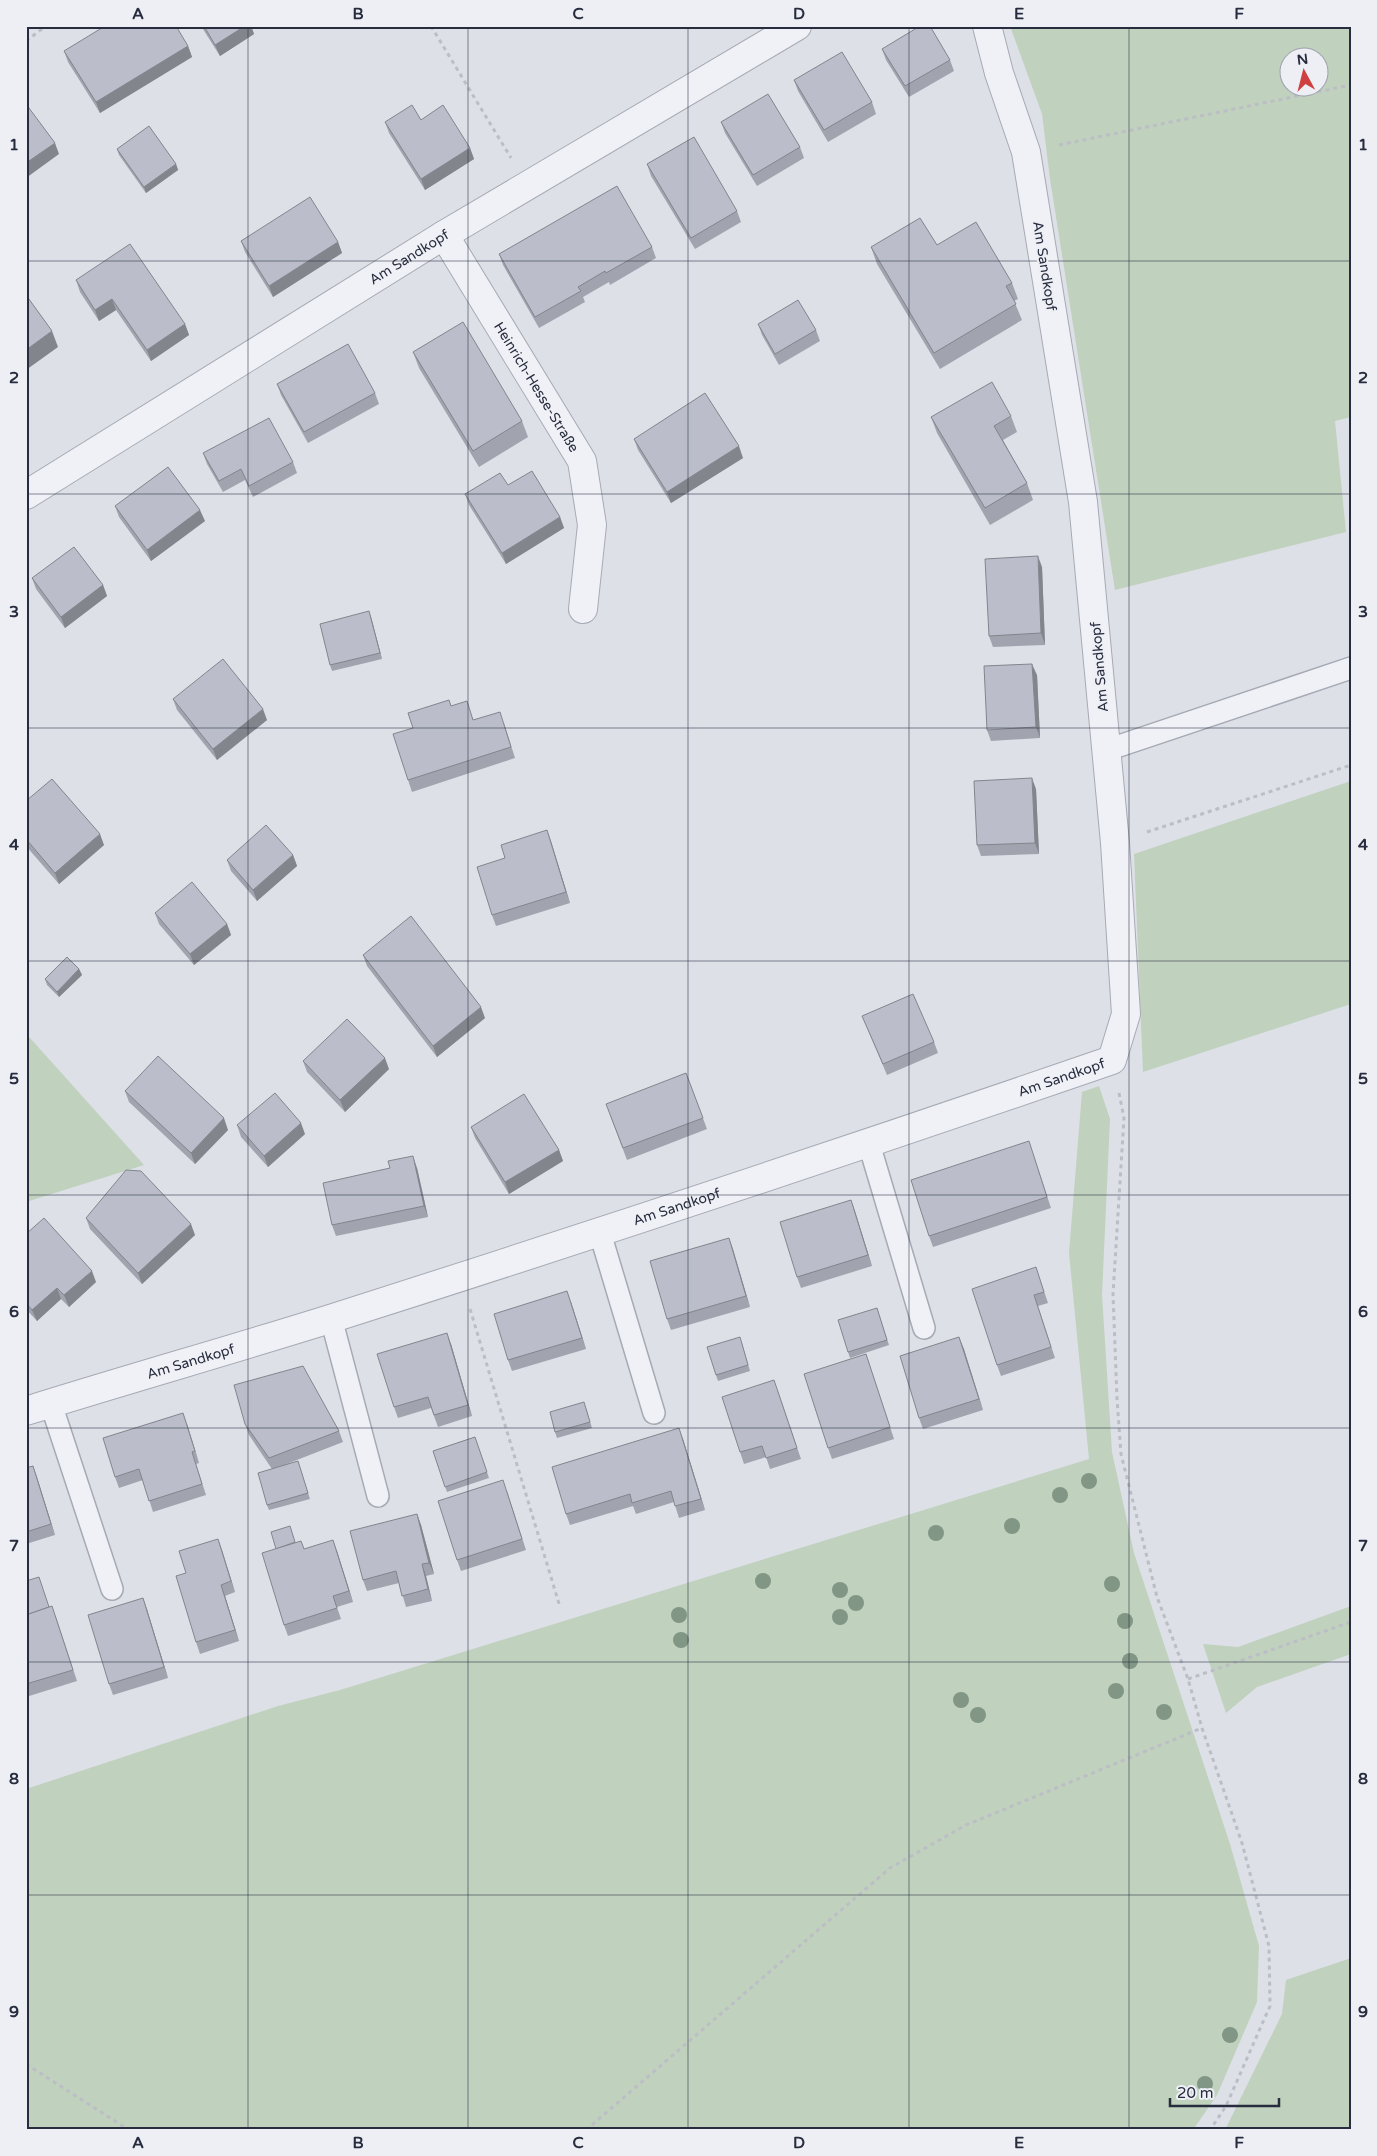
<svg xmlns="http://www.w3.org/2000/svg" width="1377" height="2156" viewBox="0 0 1377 2156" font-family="'Varela Round',sans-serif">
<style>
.green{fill:#c0d1be;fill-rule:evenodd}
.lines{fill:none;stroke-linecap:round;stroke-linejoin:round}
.service-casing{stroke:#a6aab4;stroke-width:24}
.minor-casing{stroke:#a6aab4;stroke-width:30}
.path{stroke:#bcbec6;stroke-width:3;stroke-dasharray:4 4;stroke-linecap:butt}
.service{stroke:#f0f1f6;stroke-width:21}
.minor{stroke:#f0f1f6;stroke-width:28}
.tree{fill:#819685}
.wall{fill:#a1a3ae}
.shaded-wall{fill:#83858d}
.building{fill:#bbbeca;stroke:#83858d}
.grid{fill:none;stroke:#272c3e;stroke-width:1;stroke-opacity:0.55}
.labels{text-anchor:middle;stroke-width:4;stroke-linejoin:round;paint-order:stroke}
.street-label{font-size:14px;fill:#272c3e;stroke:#edeff5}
.neatline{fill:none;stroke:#272c3e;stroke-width:2}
.grid-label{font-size:16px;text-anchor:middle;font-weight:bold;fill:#272c3e}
</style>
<rect width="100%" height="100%" fill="#dde0e7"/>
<!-- green -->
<g class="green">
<path d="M1010 26H1351V417L1335 421 1346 532 1115 590 1050 179 1042 114ZM1290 58H1320V88H1290Z"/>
<polygon points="1351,781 1351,1004 1143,1072 1134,854"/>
<polygon points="26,1037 30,1038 144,1165 26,1202"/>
<polygon points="1099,1086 1110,1119 1102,1295 1112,1452 1134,1553 1230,1844 1259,1946 1257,2002 1217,2095 1193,2130 26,2130 26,1789 278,1706 340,1690 1089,1459 1069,1253 1082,1092"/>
<polygon points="1351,1606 1351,1654 1257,1687 1226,1713 1203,1644 1238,1647"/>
<polygon points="1351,1958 1351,2130 1225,2130 1282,2014 1286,1980"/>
</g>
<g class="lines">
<defs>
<g id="service">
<polyline points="1107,750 1351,668"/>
<polyline points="869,1144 924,1328"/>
<polyline points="600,1233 654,1413"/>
<polyline points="331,1318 378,1496"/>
<polyline points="51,1404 112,1589"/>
</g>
<g id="minor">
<path id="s1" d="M444 235 582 461 592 525 583 609"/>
<path id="s2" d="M26 495 444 235 797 26"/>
<path id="s3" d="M26 1411C128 1379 231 1350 333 1318 594 1235 853 1149 1112 1060L1126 1014 1115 843 1083 502 1026 152 999 73 987 26"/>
</g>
</defs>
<!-- service casing -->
<use href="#service" class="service-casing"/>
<!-- minor casing -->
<use href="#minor" class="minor-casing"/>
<!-- path -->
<g class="path">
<polyline points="431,26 511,158"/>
<polyline points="26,41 46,26"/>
<polyline points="1059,145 1351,85"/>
<polyline points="1147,832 1351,765"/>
<polyline points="1119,1093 1124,1118 1113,1294 1117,1399 1121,1454 1157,1597 1188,1679 1202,1728 1242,1843 1269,1946 1270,2006 1226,2106 1210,2130"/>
<polyline points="470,1309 560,1607"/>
<polyline points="1188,1679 1351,1622"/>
<polyline points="26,2064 129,2130"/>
<polyline points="586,2130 890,1868 966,1825 1202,1728"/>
</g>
<!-- service -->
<use href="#service" class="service"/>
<!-- minor -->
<use href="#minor" class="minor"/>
</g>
<!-- trees -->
<g class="tree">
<circle cx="1089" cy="1481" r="8"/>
<circle cx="1060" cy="1495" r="8"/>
<circle cx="1012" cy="1526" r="8"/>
<circle cx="936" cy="1533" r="8"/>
<circle cx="763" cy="1581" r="8"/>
<circle cx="1112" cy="1584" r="8"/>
<circle cx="840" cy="1590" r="8"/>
<circle cx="856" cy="1603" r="8"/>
<circle cx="679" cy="1615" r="8"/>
<circle cx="840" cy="1617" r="8"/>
<circle cx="1125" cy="1621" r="8"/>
<circle cx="681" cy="1640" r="8"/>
<circle cx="1130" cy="1661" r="8"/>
<circle cx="1116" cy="1691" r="8"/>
<circle cx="961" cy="1700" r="8"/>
<circle cx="1164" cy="1712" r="8"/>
<circle cx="978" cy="1715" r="8"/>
<circle cx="1230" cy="2035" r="8"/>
<circle cx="1205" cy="2084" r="8"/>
</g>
<!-- wall -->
<g class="wall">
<polygon points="201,26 251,26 254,34 220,56"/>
<polygon points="188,46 192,57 100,113 68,62 64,51"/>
<polygon points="882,49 950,60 954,71 909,97 886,60"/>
<polygon points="794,80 872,102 876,114 828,142 798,91"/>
<polygon points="421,120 470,148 474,159 425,190 389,133 385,122"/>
<polygon points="721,122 800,147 804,158 757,186 725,133"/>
<polygon points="117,149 176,164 178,170 146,193 119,155"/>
<polygon points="647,164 737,211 741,222 695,249 651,176"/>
<polygon points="241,241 338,242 342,253 273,297 245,252"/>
<polygon points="937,245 1012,283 1018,299 1014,301 1022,320 940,369 877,264 871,247"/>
<polygon points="652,247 656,258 610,285 609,282 583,297 585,302 539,328 503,265 499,254"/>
<polygon points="76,280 185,324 189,335 151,361 116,310 99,321 80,292"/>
<polygon points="758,324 816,330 820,341 779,365 762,335"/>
<polygon points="413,352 522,421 528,437 479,467 419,368"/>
<polygon points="277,384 375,393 379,404 308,443 281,395"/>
<polygon points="1011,416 1017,432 1003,440 1027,483 1033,500 990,525 937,433 931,417"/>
<polygon points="634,439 743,458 671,503 638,450"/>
<polygon points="203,453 293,462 297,473 253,497 245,480 223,492 207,464"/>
<polygon points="508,485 560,517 564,528 506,564 469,505 465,494"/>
<polygon points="115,506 205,521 151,561 119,517"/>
<polygon points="1042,567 1045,645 993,647 989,636"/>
<polygon points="32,578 103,585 107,596 65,628 36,589"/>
<polygon points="371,617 382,659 332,671 330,665"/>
<polygon points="1037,675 1040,738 991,741 987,730"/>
<polygon points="173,699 267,720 217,760 177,710"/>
<polygon points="451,706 474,720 504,723 515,758 412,792 408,780"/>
<polygon points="1036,789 1039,854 981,856 977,845"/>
<polygon points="26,801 104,845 59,884 26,846"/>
<polygon points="547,830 570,903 496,926 492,915 505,858"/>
<polygon points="293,855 297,866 257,901 231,871 227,860"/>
<polygon points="155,913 227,924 231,935 194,965 159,924"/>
<polygon points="363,955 485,1018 437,1057 367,966"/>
<polygon points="79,969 82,975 59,997 47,985 45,979"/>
<polygon points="862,1016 934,1042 938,1053 887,1075"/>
<polygon points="303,1061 389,1069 345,1112 307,1072"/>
<polygon points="686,1073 707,1129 627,1160 610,1115"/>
<polygon points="125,1091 228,1130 195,1164 129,1102"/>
<polygon points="237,1125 305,1134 268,1167 241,1137"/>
<polygon points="471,1127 559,1150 563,1161 509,1194 475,1138"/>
<polygon points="1033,1153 1051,1208 933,1247 929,1236"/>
<polygon points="417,1168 428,1217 336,1236 332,1225"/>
<polygon points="851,1200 872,1266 801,1288 797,1277"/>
<polygon points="86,1218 195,1235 142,1284 90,1229"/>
<polygon points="26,1234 96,1282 69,1307 61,1299 37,1321 26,1309"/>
<polygon points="729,1238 750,1307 671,1330 667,1319"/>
<polygon points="1036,1267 1048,1303 1038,1306 1055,1358 1001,1376 997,1365"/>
<polygon points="571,1302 586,1349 512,1371 508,1360"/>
<polygon points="877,1308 889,1345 850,1358 848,1352"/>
<polygon points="959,1337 983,1410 923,1429 919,1418"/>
<polygon points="742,1343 750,1371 718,1381 716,1375"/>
<polygon points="451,1344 472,1416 438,1427 431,1408 398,1418 394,1407"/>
<polygon points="866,1354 894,1439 832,1459 828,1448"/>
<polygon points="778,1391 801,1459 770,1469 766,1457 744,1464 740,1452"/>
<polygon points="586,1408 592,1428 557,1438 555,1432"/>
<polygon points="187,1424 199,1463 196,1464 206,1495 153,1512 143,1480 119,1488 115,1477"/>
<polygon points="245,1424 339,1431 343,1442 284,1465 298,1461 310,1499 269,1510 267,1505 272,1469 249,1435"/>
<polygon points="475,1437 489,1478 447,1492 433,1451"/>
<polygon points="683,1439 705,1510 679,1518 674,1502 636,1514 633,1506 570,1525 566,1514"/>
<polygon points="33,1466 55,1535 26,1544 26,1468"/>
<polygon points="507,1491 526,1550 461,1571 457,1560"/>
<polygon points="417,1514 421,1525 434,1574 426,1576 432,1601 406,1607 399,1583 367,1591 363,1580"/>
<polygon points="218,1539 235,1592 225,1596 239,1641 200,1654 196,1642 186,1573"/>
<polygon points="296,1542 304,1549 337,1551 353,1602 337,1607 341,1619 288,1636 284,1625"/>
<polygon points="26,1581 49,1607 56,1617 77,1681 26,1697"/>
<polygon points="143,1598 168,1678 113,1695 109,1684"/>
</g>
<!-- shaded-wall -->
<g class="shaded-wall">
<polygon points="245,26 251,26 254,34 220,56 215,45"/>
<polygon points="188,46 192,57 100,113 96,102"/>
<polygon points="55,143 59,154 26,178 26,163"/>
<polygon points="470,148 474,159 425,190 421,179"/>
<polygon points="176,164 178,170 146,193 144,187"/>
<polygon points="338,242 342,253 273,297 269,286"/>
<polygon points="112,299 116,310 99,321 95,310"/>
<polygon points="185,324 189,335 151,361 147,350"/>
<polygon points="52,331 58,347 26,370 26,350"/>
<polygon points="739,446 743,458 671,503 667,492"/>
<polygon points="200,510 205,521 151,561 147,550"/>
<polygon points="560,517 564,528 506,564 502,553"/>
<polygon points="1038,556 1042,567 1045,645 1041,633"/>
<polygon points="103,585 107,596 65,628 61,617"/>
<polygon points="369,611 371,617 382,659 380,653"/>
<polygon points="1032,664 1037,675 1040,738 1036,727"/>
<polygon points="263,709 267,720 217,760 213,749"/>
<polygon points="1032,778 1036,789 1039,854 1035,843"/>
<polygon points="547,830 551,841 570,903 566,892"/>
<polygon points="100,834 104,845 59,884 55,873"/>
<polygon points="293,855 297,866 257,901 253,890"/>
<polygon points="227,924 231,935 194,965 190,954"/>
<polygon points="79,969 82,975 59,997 57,992"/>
<polygon points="481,1007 485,1018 437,1057 433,1046"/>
<polygon points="385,1058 389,1069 345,1112 340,1100"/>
<polygon points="224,1118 228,1130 195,1164 191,1153"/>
<polygon points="301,1123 305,1134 268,1167 264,1156"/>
<polygon points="559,1150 563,1161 509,1194 505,1182"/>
<polygon points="413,1156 417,1168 428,1217 424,1206"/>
<polygon points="851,1200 855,1211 872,1266 868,1255"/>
<polygon points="191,1224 195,1235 142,1284 138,1273"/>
<polygon points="729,1238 733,1249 750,1307 746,1296"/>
<polygon points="92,1271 96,1282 69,1307 64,1295"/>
<polygon points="57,1288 61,1299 37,1321 32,1310"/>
<polygon points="567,1291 571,1302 586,1349 582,1338"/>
<polygon points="447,1333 451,1344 472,1416 468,1405"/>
<polygon points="959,1337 964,1349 983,1410 979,1399"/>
<polygon points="183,1413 187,1424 199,1463 195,1451"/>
<polygon points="679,1428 683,1439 705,1510 701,1499"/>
<polygon points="33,1466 37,1477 55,1535 51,1524"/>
<polygon points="417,1514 421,1525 434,1574 429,1563"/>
<polygon points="218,1539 222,1550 235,1592 231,1581"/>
<polygon points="333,1540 337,1551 353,1602 349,1591"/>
<polygon points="422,1564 426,1576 432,1601 428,1589"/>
<polygon points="221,1585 225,1596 239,1641 235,1630"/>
<polygon points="143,1598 147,1609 168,1678 164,1667"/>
</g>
<!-- building -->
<g class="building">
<polygon points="105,26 176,26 188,46 96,102 64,51"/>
<polygon points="204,26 245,26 215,45"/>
<polygon points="920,26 930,26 950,60 905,86 882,49"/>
<polygon points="842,52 872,102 824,130 794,80"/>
<polygon points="768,94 800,147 753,175 721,122"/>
<polygon points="26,104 55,143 26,163"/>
<polygon points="412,105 421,120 443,105 470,148 421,179 385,122"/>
<polygon points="149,126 176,164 144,187 117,149"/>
<polygon points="694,137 737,211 691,238 647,164"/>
<polygon points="617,186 652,247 606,273 605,271 578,287 581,291 535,317 499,254"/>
<polygon points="310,197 338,242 269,286 241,241"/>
<polygon points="920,218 937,245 976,222 1012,283 1006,286 1016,304 934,353 871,247"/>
<polygon points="130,244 185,324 147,350 112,299 95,310 76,280"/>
<polygon points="26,295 52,331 26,350"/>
<polygon points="798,300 816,330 775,354 758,324"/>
<polygon points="463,322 522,421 473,451 413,352"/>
<polygon points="348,344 375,393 304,432 277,384"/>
<polygon points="992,382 1011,416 994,426 1027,483 985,508 931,417"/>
<polygon points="705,393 739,446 667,492 634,439"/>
<polygon points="269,418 293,462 249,486 241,469 219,481 203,453"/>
<polygon points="168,467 200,510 147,550 115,506"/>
<polygon points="532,471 560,517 502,553 465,494 500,473 508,485"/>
<polygon points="74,547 103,585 61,617 32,578"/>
<polygon points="1038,556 1041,633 989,636 985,559"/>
<polygon points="369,611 380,653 330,665 320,624"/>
<polygon points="223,659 263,709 213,749 173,699"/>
<polygon points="1032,664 1036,727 987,730 984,666"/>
<polygon points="449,700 451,706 467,701 473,720 500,712 511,747 408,780 393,734 413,728 408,713"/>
<polygon points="1032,778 1035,843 977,845 974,781"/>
<polygon points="52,779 100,834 55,873 26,839 26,801"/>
<polygon points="266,825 293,855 253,890 227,860"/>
<polygon points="547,830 566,892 492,915 477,867 505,858 501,845"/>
<polygon points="192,882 227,924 190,954 155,913"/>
<polygon points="411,916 481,1007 433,1046 363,955"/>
<polygon points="67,957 79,969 57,992 45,979"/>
<polygon points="913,994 934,1042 883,1064 862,1016"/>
<polygon points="347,1019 385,1058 340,1100 303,1061"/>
<polygon points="158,1056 224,1118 191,1153 125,1091"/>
<polygon points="686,1073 703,1118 623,1148 606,1104"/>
<polygon points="275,1093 301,1123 264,1156 237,1125"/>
<polygon points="524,1094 559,1150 505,1182 471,1127"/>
<polygon points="1029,1141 1047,1197 929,1236 911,1180"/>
<polygon points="413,1156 424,1206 332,1225 323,1183 390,1168 388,1161"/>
<polygon points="126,1170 141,1171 191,1224 138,1273 86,1218"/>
<polygon points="851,1200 868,1255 797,1277 780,1222"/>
<polygon points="44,1218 92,1271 64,1295 57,1288 32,1310 26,1303 26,1234"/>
<polygon points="729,1238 746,1296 667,1319 650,1261"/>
<polygon points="1036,1267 1044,1292 1034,1295 1051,1347 997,1365 972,1289"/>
<polygon points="567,1291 582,1338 508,1360 494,1314"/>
<polygon points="877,1308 887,1340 848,1352 838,1320"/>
<polygon points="447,1333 468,1405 434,1415 428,1397 394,1407 377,1354"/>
<polygon points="740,1337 748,1365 716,1375 707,1347"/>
<polygon points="959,1337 979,1399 919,1418 900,1356"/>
<polygon points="866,1354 890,1427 828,1448 804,1374"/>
<polygon points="303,1366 339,1431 269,1458 245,1424 234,1385"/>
<polygon points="774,1380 797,1448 766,1458 762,1446 740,1452 722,1397"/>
<polygon points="584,1402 590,1422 555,1432 550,1412"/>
<polygon points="183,1413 195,1451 192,1452 202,1484 149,1501 139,1469 115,1477 103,1438"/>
<polygon points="679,1428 701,1499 675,1506 671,1491 632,1503 630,1494 566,1514 552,1467"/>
<polygon points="475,1437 487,1472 445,1487 433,1451"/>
<polygon points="298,1461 308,1493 267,1505 258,1473"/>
<polygon points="33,1466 51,1524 26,1532 26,1468"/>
<polygon points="503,1480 522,1539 457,1560 438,1501"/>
<polygon points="417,1514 429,1563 422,1564 428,1589 402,1596 396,1571 363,1580 350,1531"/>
<polygon points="290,1526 295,1542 276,1549 271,1532"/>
<polygon points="218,1539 231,1581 221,1585 235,1630 196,1642 176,1576 186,1573 179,1551"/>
<polygon points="333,1540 349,1591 333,1596 337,1608 284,1625 262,1553 301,1541 304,1549"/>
<polygon points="39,1577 49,1607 26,1615 26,1581"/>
<polygon points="143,1598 164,1667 109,1684 88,1615"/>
<polygon points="52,1606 73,1670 26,1684 26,1615"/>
</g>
<!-- grid -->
<path class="grid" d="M248 26V2130M468 26V2130M688 26V2130M909 26V2130M1129 26V2130M26 261H1351M26 494H1351M26 728H1351M26 961H1351M26 1195H1351M26 1428H1351M26 1662H1351M26 1895H1351"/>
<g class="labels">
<!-- street labels -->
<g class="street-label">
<text dy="5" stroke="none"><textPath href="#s2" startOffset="451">Am Sandkopf</textPath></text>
<text transform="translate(1045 266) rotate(81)" y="5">Am Sandkopf</text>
<text dy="5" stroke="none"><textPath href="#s1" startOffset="178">Heinrich-Hesse-Straße</textPath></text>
<text transform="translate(1099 667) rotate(-95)" y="5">Am Sandkopf</text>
<text dy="5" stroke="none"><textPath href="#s3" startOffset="1088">Am Sandkopf</textPath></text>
<text dy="5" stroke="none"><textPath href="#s3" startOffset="682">Am Sandkopf</textPath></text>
<text dy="5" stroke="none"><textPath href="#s3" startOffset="172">Am Sandkopf</textPath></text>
</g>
</g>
<!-- border -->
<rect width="1377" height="2156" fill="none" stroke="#edeff5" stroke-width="55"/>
<!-- north arrow -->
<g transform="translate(1304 72) rotate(353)"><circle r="24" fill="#edeff5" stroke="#9ea1ac"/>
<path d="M0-4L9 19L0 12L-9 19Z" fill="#ce4140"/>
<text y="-8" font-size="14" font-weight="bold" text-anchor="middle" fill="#272c3e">N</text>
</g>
<!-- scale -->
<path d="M1170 2098v8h109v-8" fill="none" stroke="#272c3e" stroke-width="2.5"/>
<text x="1177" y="2098" font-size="15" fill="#272c3e" stroke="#edeff5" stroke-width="4" paint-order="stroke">20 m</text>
<rect x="28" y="28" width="1322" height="2100" class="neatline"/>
<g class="grid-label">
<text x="138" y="19">A</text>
<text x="358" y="19">B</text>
<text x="578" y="19">C</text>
<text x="799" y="19">D</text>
<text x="1019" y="19">E</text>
<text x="1239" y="19">F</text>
<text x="14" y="150">1</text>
<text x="1363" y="150">1</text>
<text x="14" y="383">2</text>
<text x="1363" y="383">2</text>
<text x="14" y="617">3</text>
<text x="1363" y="617">3</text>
<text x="14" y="850">4</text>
<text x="1363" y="850">4</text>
<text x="14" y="1084">5</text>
<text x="1363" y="1084">5</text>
<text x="14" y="1317">6</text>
<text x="1363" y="1317">6</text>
<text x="14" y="1551">7</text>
<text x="1363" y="1551">7</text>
<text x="14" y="1784">8</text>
<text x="1363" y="1784">8</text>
<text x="14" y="2017">9</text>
<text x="1363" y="2017">9</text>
<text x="138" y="2148">A</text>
<text x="358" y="2148">B</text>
<text x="578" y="2148">C</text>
<text x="799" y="2148">D</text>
<text x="1019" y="2148">E</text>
<text x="1239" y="2148">F</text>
</g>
</svg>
